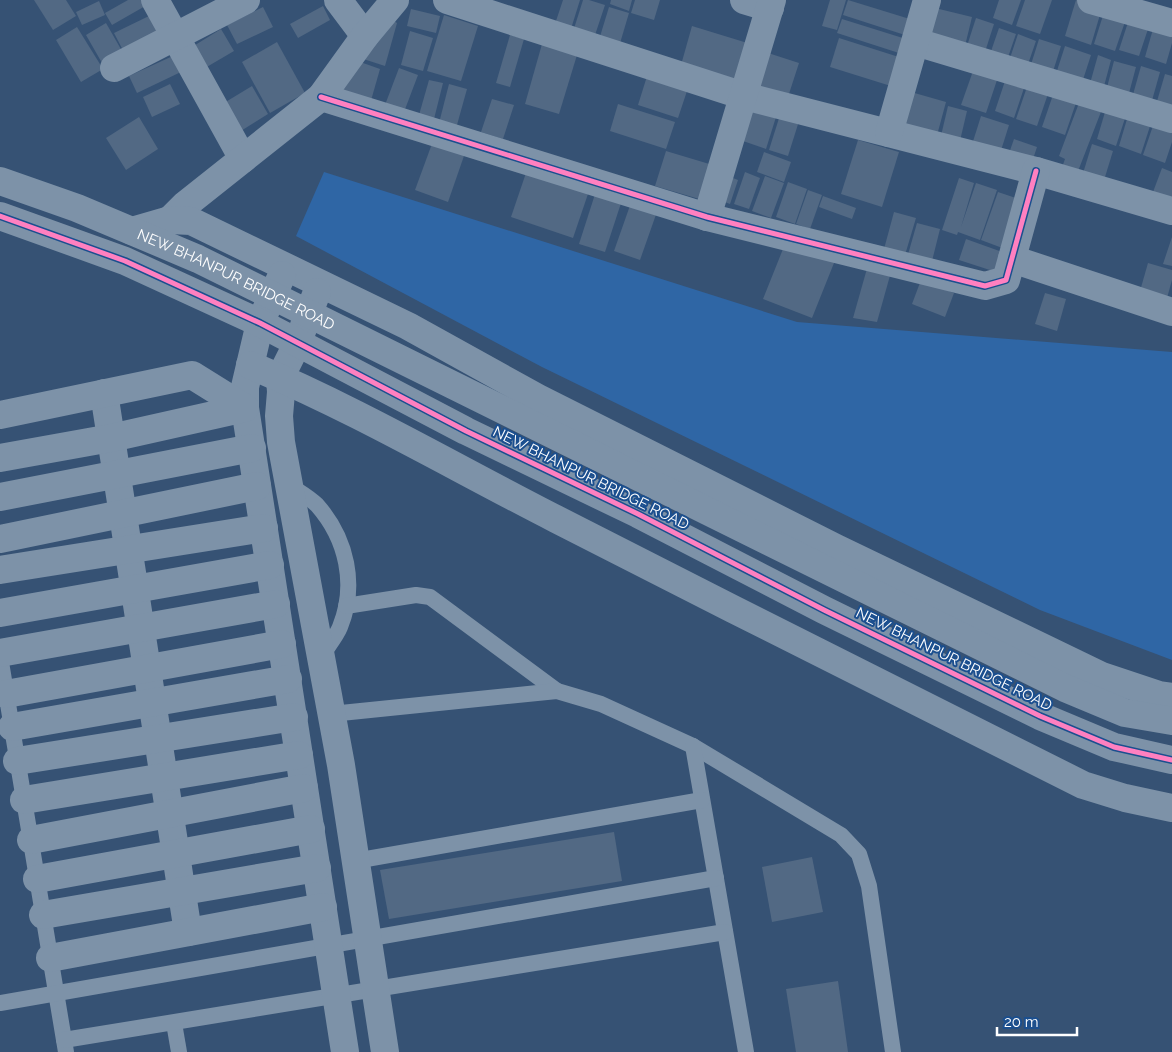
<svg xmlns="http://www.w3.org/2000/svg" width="1172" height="1052" viewBox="0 0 1172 1052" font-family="Raleway,sans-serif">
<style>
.green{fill:#2f66a5}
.building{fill:#526984}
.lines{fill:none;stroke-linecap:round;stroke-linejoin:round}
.service{stroke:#7d92a8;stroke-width:16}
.minor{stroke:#7d92a8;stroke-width:28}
.tertiary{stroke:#7d92a8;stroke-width:28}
.cycleway-casing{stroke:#1b4f8f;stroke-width:8}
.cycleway{stroke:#ff80c0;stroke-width:5}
.labels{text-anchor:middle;stroke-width:4;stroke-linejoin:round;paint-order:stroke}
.street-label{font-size:15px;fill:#fff;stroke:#1b4f8f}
</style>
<rect width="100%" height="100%" fill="#365274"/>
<!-- green -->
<polygon class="green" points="324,172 797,322 1172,352 1172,660 1040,610 542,367 296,236"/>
<!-- building -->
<g class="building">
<polygon points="34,0 66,0 76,16 53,30"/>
<polygon points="128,0 144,0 147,5 112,25 105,13"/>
<polygon points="563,0 580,0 570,32 554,27"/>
<polygon points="583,0 589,0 605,5 593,41 572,35"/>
<polygon points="611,0 632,0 629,11 610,4"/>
<polygon points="635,0 660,0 654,20 631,13"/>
<polygon points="830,0 846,0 837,30 822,26"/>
<polygon points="848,0 913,20 908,36 843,15"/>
<polygon points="999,0 1021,0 1012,25 993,18"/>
<polygon points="1025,0 1052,0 1040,34 1016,26"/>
<polygon points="1076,0 1102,8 1091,45 1065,36"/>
<polygon points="99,1 105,15 82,25 76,12"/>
<polygon points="323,6 330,20 298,38 290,24"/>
<polygon points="263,7 273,27 237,44 227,25"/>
<polygon points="609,7 629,13 618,50 598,43"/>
<polygon points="935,8 972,17 964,50 927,41"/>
<polygon points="411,9 440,16 436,33 407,26"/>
<polygon points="1105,9 1127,16 1115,51 1094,44"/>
<polygon points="1131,13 1151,20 1139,56 1119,50"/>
<polygon points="151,15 163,39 127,58 114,33"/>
<polygon points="444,15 478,26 461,81 427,71"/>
<polygon points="976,18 994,24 984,55 966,49"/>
<polygon points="391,19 397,23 385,66 354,56"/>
<polygon points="842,19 906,39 902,54 837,33"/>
<polygon points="1155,22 1172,27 1172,43 1166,64 1145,57"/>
<polygon points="106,23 126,58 106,70 86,35"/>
<polygon points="692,26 754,45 743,84 681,65"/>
<polygon points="77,27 103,69 81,82 56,40"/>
<polygon points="999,28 1016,34 1006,63 989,57"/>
<polygon points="221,29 234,51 205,68 192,47"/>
<polygon points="410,31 433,38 423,71 401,65"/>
<polygon points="1018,34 1036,41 1026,70 1008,64"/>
<polygon points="510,35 524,39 510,87 496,83"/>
<polygon points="839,38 902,58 894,87 830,67"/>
<polygon points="1039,39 1061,46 1050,81 1028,74"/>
<polygon points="277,42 305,93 270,113 242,62"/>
<polygon points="542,44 577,55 559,114 525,104"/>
<polygon points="1065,46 1091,55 1080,89 1054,80"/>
<polygon points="762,51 799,63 787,100 750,88"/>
<polygon points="175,55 183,71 137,93 129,76"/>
<polygon points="1098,55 1111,60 1103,90 1089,87"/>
<polygon points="349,58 380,69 370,104 328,91"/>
<polygon points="1114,61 1136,67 1128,97 1106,91"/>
<polygon points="1141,66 1160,72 1151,104 1132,98"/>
<polygon points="399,68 418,75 404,112 385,105"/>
<polygon points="973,71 997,80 986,113 961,105"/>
<polygon points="1008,72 1027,79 1014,118 995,111"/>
<polygon points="648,73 689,85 678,118 638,105"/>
<polygon points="1165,74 1172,76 1172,111 1155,108"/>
<polygon points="429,80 443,83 434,119 419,115"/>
<polygon points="1029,81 1050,88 1037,126 1016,119"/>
<polygon points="170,84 180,104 152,117 143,97"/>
<polygon points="449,84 467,89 455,132 438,127"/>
<polygon points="252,86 268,114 236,134 219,106"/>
<polygon points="1055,89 1078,97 1065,135 1042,127"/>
<polygon points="911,92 946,102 936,139 901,129"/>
<polygon points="1082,95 1104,104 1075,179 1060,173 1065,159 1059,156"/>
<polygon points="492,99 514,105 503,139 481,132"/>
<polygon points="1108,102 1128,109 1116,146 1097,139"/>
<polygon points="618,104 675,122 666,149 610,131"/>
<polygon points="948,106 967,111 959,145 940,140"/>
<polygon points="1130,109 1153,117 1141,154 1119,146"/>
<polygon points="752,110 776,117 766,149 743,141"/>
<polygon points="780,115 799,121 788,156 769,150"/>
<polygon points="981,116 1009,125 998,160 970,151"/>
<polygon points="139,117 158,149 126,170 106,138"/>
<polygon points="1156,117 1172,123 1172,142 1165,163 1143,155"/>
<polygon points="1014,139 1037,147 1030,168 1007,159"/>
<polygon points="858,140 899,152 882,207 841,194"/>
<polygon points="433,141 465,153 448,202 415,190"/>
<polygon points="1092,144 1113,151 1101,190 1080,183"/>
<polygon points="666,151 716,166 706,201 655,186"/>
<polygon points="764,152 791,162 784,182 757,172"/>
<polygon points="528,167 590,188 573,238 511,217"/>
<polygon points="1162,168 1172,172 1172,209 1150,200"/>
<polygon points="745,172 760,178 749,209 734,204"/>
<polygon points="728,176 738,180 730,204 719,200"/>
<polygon points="765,176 784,183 771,218 752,211"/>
<polygon points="959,178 974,183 961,227 976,183 997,190 980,240 958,232 957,235 942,230"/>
<polygon points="788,182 807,189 795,224 776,217"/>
<polygon points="597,188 623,197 605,252 579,244"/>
<polygon points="808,190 822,195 810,229 796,224"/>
<polygon points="998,192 1022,200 1005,249 981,240"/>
<polygon points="823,196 856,208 852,219 819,207"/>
<polygon points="633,197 659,206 640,260 614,251"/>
<polygon points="894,212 916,218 905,255 884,249"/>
<polygon points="917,223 940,229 931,265 907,258"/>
<polygon points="1172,237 1172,266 1163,264"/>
<polygon points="787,239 836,258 812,318 763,299"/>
<polygon points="966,239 1005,253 999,273 959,260"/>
<polygon points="1148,263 1172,270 1172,280 1167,298 1140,291"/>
<polygon points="868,265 891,272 877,322 853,318"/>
<polygon points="921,280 954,293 945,317 912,304"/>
<polygon points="1045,293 1066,299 1057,331 1035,324"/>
<polygon points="614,832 622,881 389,919 380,870"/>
<polygon points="812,857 823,912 772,922 762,867"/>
<polygon points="838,981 848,1052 796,1052 786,989"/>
</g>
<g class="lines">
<!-- service -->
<g class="service">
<path d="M289 485C298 491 309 497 317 505 347 539 357 585 340 627 336 637 327 647 321 657"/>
<polyline points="346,606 416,595 430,597 557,691"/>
<polyline points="0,656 66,1052"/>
<polyline points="331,714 557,691 601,704 693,746 841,835 859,854 869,886 893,1052"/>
<polyline points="693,746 746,1052"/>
<polyline points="355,861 702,800"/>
<polyline points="0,1003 716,878"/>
<polyline points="174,1023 179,1052"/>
<polyline points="64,1040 725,932"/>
</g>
<!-- minor -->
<g class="minor">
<polyline points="155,0 243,159"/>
<polyline points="338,0 365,36"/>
<polyline points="447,0 744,96 1036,171 1172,211"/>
<polyline points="744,0 770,8"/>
<polyline points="1091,0 1172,23"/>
<polyline points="916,42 1172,119"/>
<polyline points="114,68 246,0"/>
<polyline points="321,97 707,217 985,286 1006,280 1036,171"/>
<polyline points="889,133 927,0"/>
<polyline points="707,217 772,0"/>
<polyline points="170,220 185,205 321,97 365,36 395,0"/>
<polyline points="132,231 170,220 191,221 408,326 538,398 836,548 1102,676 1159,695 1172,697"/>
<polyline points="1012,259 1172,312"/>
<polyline points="282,275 260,323 245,387 245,408 345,1052"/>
<polyline points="317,292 297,344 280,378 281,392 279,416 281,442 341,765 385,1052"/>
<path d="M250 365C355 409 454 467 556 519 731 609 907 696 1083 785L1125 798 1172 808"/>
<polyline points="104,393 188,932"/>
<polyline points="0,415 192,375 245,408 111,438 0,458"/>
<polyline points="0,497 252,448"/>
<polyline points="0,539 257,486"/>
<polyline points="0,570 264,528"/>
<polyline points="0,613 270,565"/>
<polyline points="0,653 276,604"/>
<polyline points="6,694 282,644"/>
<polyline points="12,727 288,679"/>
<polyline points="17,761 294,717"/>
<polyline points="24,800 299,755"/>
<polyline points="31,840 304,788"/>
<polyline points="37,879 311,829"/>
<polyline points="43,915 317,868"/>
<polyline points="50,958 323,907"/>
</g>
<!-- tertiary -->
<g class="tertiary">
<path id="s1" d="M0 181 77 208 198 259 1065 688 1125 713 1172 721"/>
<polyline points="0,216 125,261 260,323 466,431 638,514 824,610 1040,716 1114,747 1172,760"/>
</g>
<defs>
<g id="cycleway">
<polyline points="321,97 707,217 985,286 1006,280 1036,171"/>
<polyline points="0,216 125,261 260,323 466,431 638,514 824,610 1040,716 1114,747 1172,760"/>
</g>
</defs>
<!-- cycleway casing -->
<use href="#cycleway" class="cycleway-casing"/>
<!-- cycleway -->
<use href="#cycleway" class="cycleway"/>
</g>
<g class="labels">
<!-- street labels -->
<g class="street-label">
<text dy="5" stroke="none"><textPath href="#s1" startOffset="256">NEW BHANPUR BRIDGE ROAD</textPath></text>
<text transform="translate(591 478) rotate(26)" y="5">NEW BHANPUR BRIDGE ROAD</text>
<text transform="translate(954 659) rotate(26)" y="5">NEW BHANPUR BRIDGE ROAD</text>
</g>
</g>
<!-- scale -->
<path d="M997 1027v8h80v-8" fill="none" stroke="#ffffff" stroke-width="2.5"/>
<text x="1004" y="1027" font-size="15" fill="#ffffff" stroke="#1b4f8f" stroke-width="4" paint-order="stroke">20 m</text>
</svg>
